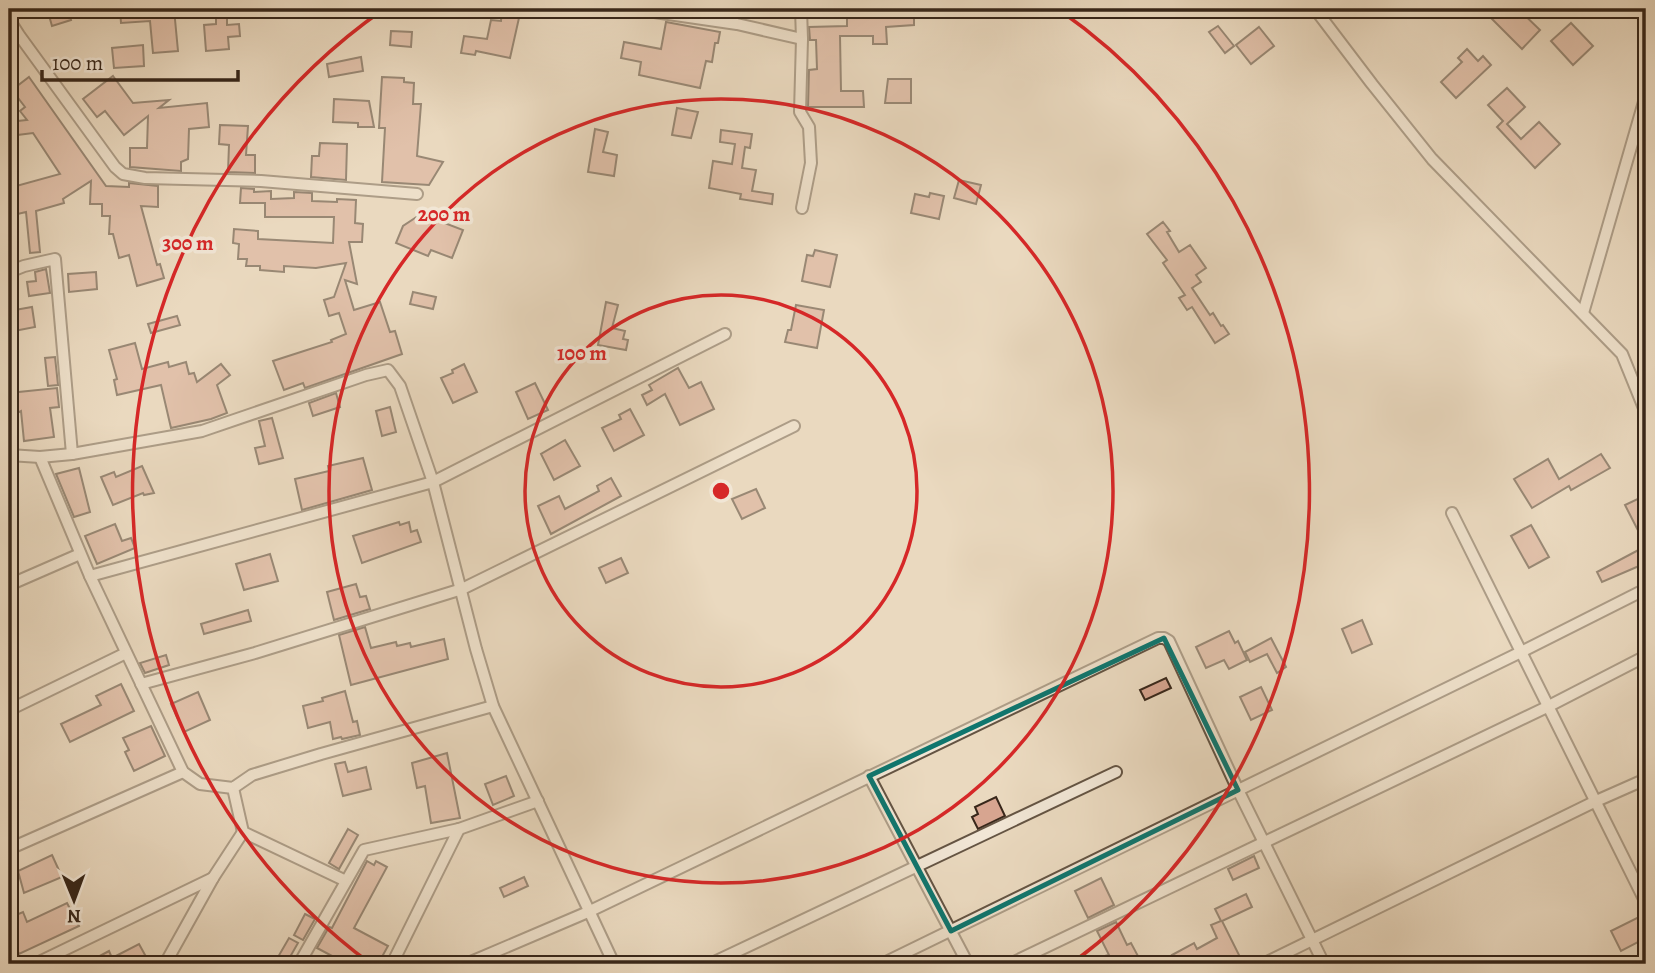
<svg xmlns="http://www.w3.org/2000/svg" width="1655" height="973" viewBox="0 0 1655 973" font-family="Alegreya,serif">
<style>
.building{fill:#d7a590;stroke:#38271a;stroke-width:2}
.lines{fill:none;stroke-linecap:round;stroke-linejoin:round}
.minor-casing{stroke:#645443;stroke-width:14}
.minor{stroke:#f1e6d5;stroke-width:10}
.marked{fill:none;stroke:#0f766e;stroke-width:5;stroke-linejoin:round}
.ring{fill:none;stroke:#d62828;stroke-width:3.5}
.centre{fill:#d62828;stroke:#f1e6d5;stroke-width:3.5}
.ring-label{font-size:21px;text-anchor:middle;font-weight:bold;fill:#d62828;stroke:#f1e6d5;stroke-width:7;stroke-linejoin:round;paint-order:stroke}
</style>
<rect width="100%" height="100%" fill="#ead9bf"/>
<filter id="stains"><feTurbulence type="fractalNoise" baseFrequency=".00286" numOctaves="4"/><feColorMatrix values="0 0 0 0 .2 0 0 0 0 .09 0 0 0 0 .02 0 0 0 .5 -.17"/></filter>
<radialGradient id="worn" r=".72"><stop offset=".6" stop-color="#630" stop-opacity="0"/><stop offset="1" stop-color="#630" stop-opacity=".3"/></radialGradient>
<!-- building -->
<g class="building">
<polygon points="58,9 68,9 71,20 52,26 48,12"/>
<polygon points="120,9 174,9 178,51 153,53 150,21 121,23"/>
<polygon points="502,9 521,9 510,58 476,51 475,55 461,53 464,36 487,39 491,20 501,21"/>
<polygon points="884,9 914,9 914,25 886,27 887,44 873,44 873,36 840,36 841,91 863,91 864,107 808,107 809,70 817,69 816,40 810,40 809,27 847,26 847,18 885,17"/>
<polygon points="1482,9 1518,9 1540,30 1522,49"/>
<polygon points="227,17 227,25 239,24 240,36 228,37 229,49 206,51 204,25 216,24 216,18"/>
<polygon points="666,22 720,32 718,43 715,43 712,62 706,61 700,88 639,75 641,62 621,58 624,42 661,49"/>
<polygon points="1571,23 1593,46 1573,65 1551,41"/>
<polygon points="1218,26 1234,46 1225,53 1209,32"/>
<polygon points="1259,27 1274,46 1251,64 1236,45"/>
<polygon points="391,31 412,32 411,47 390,45"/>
<polygon points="143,45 144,66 114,68 112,48"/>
<polygon points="1467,49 1478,61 1483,56 1491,65 1456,98 1441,82 1462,62 1458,58"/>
<polygon points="361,57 363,71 329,77 327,64"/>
<polygon points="113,76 133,103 169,100 159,108 207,103 209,127 189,129 188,159 181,162 181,171 130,167 130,148 147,148 148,116 124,135 105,111 97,117 83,99"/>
<polygon points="29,77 106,186 129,187 129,183 158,186 158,207 141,206 157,265 160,264 164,278 137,286 129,255 119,258 113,234 109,234 110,216 102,216 102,204 90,204 91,181 63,199 64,203 36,211 40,252 30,253 26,212 9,216 9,188 60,174 33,133 9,136 9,122 27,120 20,111 25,107 12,90"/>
<polygon points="382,77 404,78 404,82 414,83 413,104 421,104 417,156 443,162 429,185 382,182 385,128 379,128"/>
<polygon points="888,79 911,79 911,103 885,103"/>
<polygon points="1507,88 1525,107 1507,124 1521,139 1539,122 1560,144 1535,168 1497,127 1503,121 1488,105"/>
<polygon points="334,99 369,101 374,127 358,127 358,123 333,122"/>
<polygon points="677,108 698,112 691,138 672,135"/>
<polygon points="220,125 248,126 246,155 255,155 255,173 228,172 229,145 219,144"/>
<polygon points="595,129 608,132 603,152 617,155 614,176 588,172"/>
<polygon points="721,130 752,134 750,148 745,147 742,168 756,170 752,191 773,194 772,204 740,199 741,194 709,188 713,161 732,164 735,144 720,142"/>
<polygon points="320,143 347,144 346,180 311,177 312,156 319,156"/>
<polygon points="959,180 981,185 976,204 954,198"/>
<polygon points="241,188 254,189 254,192 271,191 271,199 294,198 294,192 312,193 312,201 337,202 337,199 356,200 355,223 363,224 362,242 349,242 357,284 345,280 354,310 380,302 390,332 395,331 402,354 305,388 303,383 284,390 273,361 332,342 331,340 346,334 339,313 329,316 324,300 334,297 346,263 316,268 284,266 284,272 260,270 260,266 246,266 247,259 238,259 239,244 233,243 234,229 258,231 258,239 333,243 334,217 265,217 265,203 240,203"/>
<polygon points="930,193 944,196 939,219 911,213 915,194 929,197"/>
<polygon points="421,214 463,230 452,258 431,250 428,256 396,243 403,226"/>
<polygon points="1163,222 1170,231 1167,232 1179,252 1190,245 1206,268 1196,275 1201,282 1192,288 1210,315 1213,313 1221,326 1223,325 1229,334 1215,343 1192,307 1187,310 1179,298 1185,295 1163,263 1167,260 1147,234"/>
<polygon points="815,250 837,255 830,287 802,281 807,255 813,256"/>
<polygon points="46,269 50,293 29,296 27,282 36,281 35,272"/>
<polygon points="96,272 97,289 69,292 68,274"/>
<polygon points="413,292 436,297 433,309 410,304"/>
<polygon points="606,302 618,305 612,328 625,331 623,339 628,340 626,350 598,345"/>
<polygon points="796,305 824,310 817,348 785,342 788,330 791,330"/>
<polygon points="32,307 35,327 9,332 9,311"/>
<polygon points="177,316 180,325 151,333 148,324"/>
<polygon points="135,343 142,369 168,362 169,367 186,362 189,374 194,373 197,382 221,364 230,375 217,385 227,413 211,419 171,428 161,385 117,395 114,380 117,379 109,350"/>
<polygon points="55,357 58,385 48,386 45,358"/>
<polygon points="464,364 477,392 453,403 441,378 453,373 452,370"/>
<polygon points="678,368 689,388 701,382 714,409 680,425 665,394 647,405 642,395 652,390 649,385"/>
<polygon points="535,383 548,410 528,419 516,392"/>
<polygon points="57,388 59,407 50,408 54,437 24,441 21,411 9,417 9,393"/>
<polygon points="336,393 340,407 313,416 309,403"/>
<polygon points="390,407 396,432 382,436 376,411"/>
<polygon points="630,409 644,435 614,451 602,428 621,419 619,415"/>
<polygon points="272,418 283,458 259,464 255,448 265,446 259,421"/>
<polygon points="565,440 580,466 554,480 541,454"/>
<polygon points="1601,454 1610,468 1571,490 1569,486 1532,508 1514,479 1548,459 1559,479"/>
<polygon points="363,458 372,490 302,510 295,479 329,471 328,466"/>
<polygon points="142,466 154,493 144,495 143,493 113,505 101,477 114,472 116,477"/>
<polygon points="79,468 90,512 74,517 56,474"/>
<polygon points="611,478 621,496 551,534 538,506 559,496 565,509 599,491 597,486"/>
<polygon points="756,489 765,508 742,519 732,499"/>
<polygon points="1646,495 1646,546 1625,505"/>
<polygon points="399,522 400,525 409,522 411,532 417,530 421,542 362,563 353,536"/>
<polygon points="115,524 122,541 131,538 135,548 97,564 85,536"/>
<polygon points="1531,525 1549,557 1529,568 1511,536"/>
<polygon points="1646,546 1646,563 1602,582 1597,572"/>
<polygon points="270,554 278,581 244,590 236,564"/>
<polygon points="621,558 628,573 606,583 599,568"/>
<polygon points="356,584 360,597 366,596 370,609 334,620 327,592"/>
<polygon points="248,610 251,621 204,634 201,624"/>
<polygon points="1362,620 1372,644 1352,653 1342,629"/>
<polygon points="365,627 371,648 396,642 397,646 410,643 411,647 444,639 448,659 351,685 339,635"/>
<polygon points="1229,631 1235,643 1238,641 1247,660 1229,669 1224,660 1206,668 1196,647"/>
<polygon points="1271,638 1286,667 1277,673 1267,654 1250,662 1245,652"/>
<polygon points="166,655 169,665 145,673 140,663"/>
<polygon points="1166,678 1171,688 1145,700 1140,690"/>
<polygon points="121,684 134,711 70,742 61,724 101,705 96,696"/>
<polygon points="1261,687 1272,710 1251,720 1240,697"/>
<polygon points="345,691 353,722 357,721 360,735 342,739 341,737 333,739 330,722 308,728 303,706 323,701 322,698"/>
<polygon points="198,692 210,720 184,732 171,704"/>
<polygon points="151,726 165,756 134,771 125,752 129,750 123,738"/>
<polygon points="447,753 460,818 431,823 425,786 417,788 412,763"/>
<polygon points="345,762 348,772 366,767 371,789 343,796 335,764"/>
<polygon points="506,776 514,796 493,805 485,784"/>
<polygon points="996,797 1005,816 978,829 972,817 978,814 975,807"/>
<polygon points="348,829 358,835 339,869 329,863"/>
<polygon points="52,855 62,877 24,893 18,871"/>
<polygon points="1254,856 1259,868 1233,880 1228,869"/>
<polygon points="367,861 374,865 376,861 387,867 354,928 388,946 378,964 347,964 317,948 329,927 332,928"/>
<polygon points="524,877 528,886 504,897 500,888"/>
<polygon points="1101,878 1114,905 1088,918 1075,891"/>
<polygon points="1246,894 1252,907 1222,921 1241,959 1231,964 1177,964 1172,955 1194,943 1197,949 1217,938 1211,925 1221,921 1215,909"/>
<polygon points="67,903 79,926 19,954 9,931 9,918 23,912 27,922"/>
<polygon points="305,914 315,919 303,940 294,935"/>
<polygon points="1641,916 1646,925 1646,938 1621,951 1611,931"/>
<polygon points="1116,922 1127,945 1131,943 1139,958 1126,964 1109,964 1105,956 1109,955 1097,931"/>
<polygon points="289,938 298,943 286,964 274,964"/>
<polygon points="139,944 150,964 85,964 109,951 112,958"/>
</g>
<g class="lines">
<defs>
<g id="minor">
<polyline points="634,9 737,24 802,39"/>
<polyline points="801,9 802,39 800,112 809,127 811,163 802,208"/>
<polyline points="1315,9 1372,84 1432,159 1622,354 1646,413"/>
<polyline points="9,13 10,21 19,35 115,167 123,174 145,178 261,181 417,194"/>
<polyline points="9,272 24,266 55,259 72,454"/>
<polyline points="1583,313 1646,95"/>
<polyline points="9,455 40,457 72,454 202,431 366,375 388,370 400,386 433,482 476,649 493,706 614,964"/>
<polyline points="40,457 90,576 183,772 200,784 233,788 252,775 321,754 493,706"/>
<polyline points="1452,513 1644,899"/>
<polyline points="90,576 433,482 725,334"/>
<polyline points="9,585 80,554"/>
<polyline points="141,684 255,653 462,589 794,426"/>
<polyline points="9,710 126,653"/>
<polyline points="869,776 968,964"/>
<polyline points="233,788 243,832 346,881"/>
<polyline points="9,849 183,772"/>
<polyline points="35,964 213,878"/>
<polyline points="165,964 213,878 243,832"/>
<polyline points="299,964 364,850 459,829 538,801"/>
<polyline points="392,964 459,829"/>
<polyline points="466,964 588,912 1158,638 1164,638 1169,641 1238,790 1324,964"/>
<polyline points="710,964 1116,772"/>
<polyline points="882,964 1521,652 1646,589"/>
<polyline points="1010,964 1547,707 1646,656"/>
<polyline points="1263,964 1594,802 1646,779"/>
</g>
</defs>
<!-- minor casing -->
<use href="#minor" class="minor-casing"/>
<!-- minor -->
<use href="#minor" class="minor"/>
</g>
<!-- marked area -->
<path d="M0 0H1655V973H0ZM1164 638 1238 790 951 931 869 776Z" fill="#ead9bf" fill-opacity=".55" fill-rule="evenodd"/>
<path class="marked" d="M1164 638 1238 790 951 931 869 776Z"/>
<!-- distance rings -->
<g class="ring">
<circle cx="721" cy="491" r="196"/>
<circle cx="721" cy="491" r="392"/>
<path d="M371 964A588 588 0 0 1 384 9M1058 9A588 588 0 0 1 1071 964"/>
</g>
<circle cx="721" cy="491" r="10" class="centre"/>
<g class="ring-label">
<text x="444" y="221">200 m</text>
<text x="188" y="250">300 m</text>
<text x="582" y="360">100 m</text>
</g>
<!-- margin -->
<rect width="1655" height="973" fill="none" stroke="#ead9bf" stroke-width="35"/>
<rect x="10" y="10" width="1634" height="952" fill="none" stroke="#38271a" stroke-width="3.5"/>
<rect x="18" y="18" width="1620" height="938" fill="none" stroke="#38271a" stroke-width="2"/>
<!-- north arrow -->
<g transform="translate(74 900) rotate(179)" stroke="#f1e6d5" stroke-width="5" paint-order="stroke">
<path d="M0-5L12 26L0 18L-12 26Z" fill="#38271a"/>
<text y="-10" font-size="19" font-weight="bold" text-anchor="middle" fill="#38271a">N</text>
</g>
<!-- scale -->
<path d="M42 70v10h196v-10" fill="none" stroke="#38271a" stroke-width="3.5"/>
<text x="52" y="70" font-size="21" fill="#38271a" stroke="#f1e6d5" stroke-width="5" paint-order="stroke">100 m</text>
<rect width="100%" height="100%" filter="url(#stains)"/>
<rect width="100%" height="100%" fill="url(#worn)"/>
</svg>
